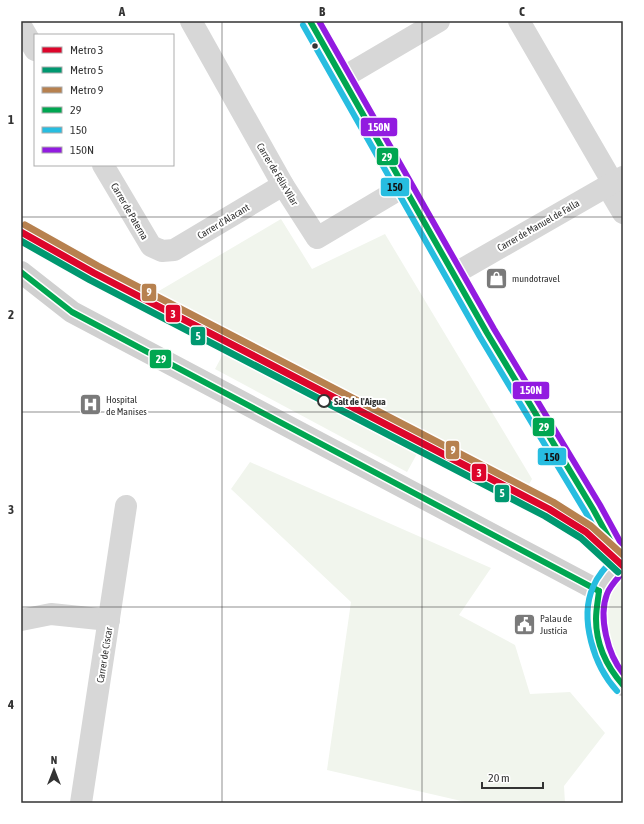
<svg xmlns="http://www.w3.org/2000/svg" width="644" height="824" viewBox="0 0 644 824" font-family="'Asap Condensed',sans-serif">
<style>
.green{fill:#f1f5ed}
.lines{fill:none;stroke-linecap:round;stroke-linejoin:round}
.street{stroke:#d7d7d7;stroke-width:22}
.secondary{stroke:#d0d0d0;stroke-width:22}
.bus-1-casing{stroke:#fff;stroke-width:9}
.bus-2-casing{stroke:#fff;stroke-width:9}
.bus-3-casing{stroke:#fff;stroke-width:9}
.bus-1{stroke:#00a651;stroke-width:6}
.bus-2{stroke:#27bde0;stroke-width:6}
.bus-3{stroke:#921be0;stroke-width:6}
.metro-1-casing{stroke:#fff;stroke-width:10}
.metro-2-casing{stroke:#fff;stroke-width:10}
.metro-3-casing{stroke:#fff;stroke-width:10}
.metro-1{stroke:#dd052b;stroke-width:7}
.metro-2{stroke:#009870;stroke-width:7}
.metro-3{stroke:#b7814f;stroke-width:7}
.grid{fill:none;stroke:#333;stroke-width:1;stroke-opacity:0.55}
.bus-dot{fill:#333;stroke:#fff;stroke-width:1.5}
.stop-dot{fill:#fff;stroke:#333;stroke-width:2}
.labels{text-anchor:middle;stroke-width:4;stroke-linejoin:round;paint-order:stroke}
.street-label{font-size:10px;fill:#333;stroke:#fff}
.poi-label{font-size:10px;fill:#333;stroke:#fff;text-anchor:start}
.stop-label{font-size:10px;font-weight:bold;fill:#333;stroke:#fff;text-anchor:start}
.line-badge{stroke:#fff;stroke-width:1.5}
.badge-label{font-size:11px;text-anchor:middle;font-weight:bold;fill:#fff}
.pale-badge-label{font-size:11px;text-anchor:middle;font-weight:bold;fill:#111}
.neatline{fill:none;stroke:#333;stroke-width:1.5}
.grid-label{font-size:13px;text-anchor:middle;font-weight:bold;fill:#333}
</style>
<rect width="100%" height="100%" fill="#fff"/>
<!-- green -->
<g class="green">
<polygon points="281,219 312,269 385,234 532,479 524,493 424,441 407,472 215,369 230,341 147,298"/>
<polygon points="250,462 491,568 459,615 515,645 530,694 570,692 605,733 564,786 565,803 470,803 327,770 351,602 231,489"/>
<path d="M623 580V664C606 641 597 599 623 580Z"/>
</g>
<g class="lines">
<!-- street -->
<g class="street">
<polyline points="191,21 283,185 317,238 403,187"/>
<polyline points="519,21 613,183"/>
<polyline points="21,26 35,50"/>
<polyline points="342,78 439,21"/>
<polyline points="103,165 151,246 162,251 174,250 283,185"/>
<polyline points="607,186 623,213"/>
<polyline points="454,274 623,177"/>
<polyline points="21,620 51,614 109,620"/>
<polyline points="81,803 126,506"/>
</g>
<!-- secondary -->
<g class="secondary">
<polyline points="310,21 487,333 593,509 622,562"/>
<polyline points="21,272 72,312 599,591"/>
<path d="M623 561C614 569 605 579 600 590 591 609 598 645 607 663 610 671 617 679 623 685"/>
</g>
<defs>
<g id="bus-1">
<polyline points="310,21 487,333 593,509 622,562"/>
<polyline points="21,272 72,312 599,591"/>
<path d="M599 591C598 600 596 610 596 619 596 644 607 667 623 685"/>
</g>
<g id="bus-2">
<polyline points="303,25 480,337 586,513 615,566"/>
<path d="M617 691C594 666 579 619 593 587 598 574 608 564 618 555"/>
</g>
<g id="bus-3">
<polyline points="319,21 494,329 600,505 623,547"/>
<path d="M623 572C617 579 610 586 607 594 598 617 608 655 623 673"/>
</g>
</defs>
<!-- bus-1 casing -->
<use href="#bus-1" class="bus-1-casing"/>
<!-- bus-2 casing -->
<use href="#bus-2" class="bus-2-casing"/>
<!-- bus-3 casing -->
<use href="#bus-3" class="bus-3-casing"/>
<!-- bus-1 -->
<use href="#bus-1" class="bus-1"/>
<!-- bus-2 -->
<use href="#bus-2" class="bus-2"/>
<!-- bus-3 -->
<use href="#bus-3" class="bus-3"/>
<defs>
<polyline id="metro-1" points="21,232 94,273 549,509 586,532 623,566"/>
<polyline id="metro-2" points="21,241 90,280 545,516 581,538 618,572"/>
<polyline id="metro-3" points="25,225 98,266 553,502 591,526 623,555"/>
</defs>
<!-- metro-1 casing -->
<use href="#metro-1" class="metro-1-casing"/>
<!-- metro-2 casing -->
<use href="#metro-2" class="metro-2-casing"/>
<!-- metro-3 casing -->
<use href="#metro-3" class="metro-3-casing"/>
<!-- metro-1 -->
<use href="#metro-1" class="metro-1"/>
<!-- metro-2 -->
<use href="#metro-2" class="metro-2"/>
<!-- metro-3 -->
<use href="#metro-3" class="metro-3"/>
</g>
<!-- grid -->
<path class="grid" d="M222 21V803M422 21V803M21 217H623M21 412H623M21 607H623"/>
<!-- icons -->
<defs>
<symbol id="shop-square" viewBox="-11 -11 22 22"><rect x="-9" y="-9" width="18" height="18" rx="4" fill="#7a7a7a" stroke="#fff"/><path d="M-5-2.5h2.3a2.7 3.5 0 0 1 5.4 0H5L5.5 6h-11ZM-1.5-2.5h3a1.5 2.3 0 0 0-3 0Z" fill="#fff"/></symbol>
<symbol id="hospital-square" viewBox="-11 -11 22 22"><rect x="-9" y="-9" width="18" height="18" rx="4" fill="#7a7a7a" stroke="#fff"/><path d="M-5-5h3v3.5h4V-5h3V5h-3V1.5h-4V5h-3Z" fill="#fff"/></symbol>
<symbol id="civic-square" viewBox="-11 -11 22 22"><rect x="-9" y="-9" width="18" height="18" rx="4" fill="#7a7a7a" stroke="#fff"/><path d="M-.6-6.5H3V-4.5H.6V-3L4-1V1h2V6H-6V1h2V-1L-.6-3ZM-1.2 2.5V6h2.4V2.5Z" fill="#fff"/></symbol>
</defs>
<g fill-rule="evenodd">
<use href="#shop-square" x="484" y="266" width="25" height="25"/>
<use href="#hospital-square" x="78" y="392" width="25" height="25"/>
<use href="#civic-square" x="512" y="612" width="25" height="25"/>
</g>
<!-- markers -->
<circle class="bus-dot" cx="315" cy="46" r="3.5"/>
<circle class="stop-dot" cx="324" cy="401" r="6"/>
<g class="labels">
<!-- street labels -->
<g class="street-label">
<text transform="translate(278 174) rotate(59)" y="4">Carrer de Félix Vilar</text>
<text transform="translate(130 211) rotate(60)" y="4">Carrer de Paterna</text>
<text transform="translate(223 221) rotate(-31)" y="4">Carrer d'Alacant</text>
<text transform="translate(538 225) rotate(-30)" y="4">Carrer de Manuel de Falla</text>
<text transform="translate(104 655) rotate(-81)" y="4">Carrer de Ciscar</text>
</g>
<!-- poi labels -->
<g class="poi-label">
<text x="512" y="282">mundotravel</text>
<text x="106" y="403">Hospital<tspan x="106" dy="12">de Manises</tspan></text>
<text x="540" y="622">Palau de<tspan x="540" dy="12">Justícia</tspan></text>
</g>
<!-- stop labels -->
<g class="stop-label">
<text x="334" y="405">Salt de l'Aigua</text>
</g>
</g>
<g class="line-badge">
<rect x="360" y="117" width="38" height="20" rx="4" fill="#921be0"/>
<rect x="376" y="147" width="23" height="19" rx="4" fill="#00a651"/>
<rect x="380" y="177" width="30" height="20" rx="4" fill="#27bde0"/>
<rect x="141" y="283" width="16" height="19" rx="4" fill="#b7814f"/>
<rect x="165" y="304" width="16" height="19" rx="4" fill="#dd052b"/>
<rect x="190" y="326" width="16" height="20" rx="4" fill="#009870"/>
<rect x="149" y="349" width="23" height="20" rx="4" fill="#00a651"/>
<rect x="512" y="381" width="38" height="19" rx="4" fill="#921be0"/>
<rect x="532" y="417" width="23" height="20" rx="4" fill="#00a651"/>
<rect x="445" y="440" width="15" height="20" rx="4" fill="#b7814f"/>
<rect x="537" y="447" width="30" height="19" rx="4" fill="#27bde0"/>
<rect x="471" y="463" width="16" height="19" rx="4" fill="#dd052b"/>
<rect x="494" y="484" width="16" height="19" rx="4" fill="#009870"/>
</g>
<g class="badge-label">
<text x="379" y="131">150N</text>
<text x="387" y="161">29</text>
<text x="149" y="296">9</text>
<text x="173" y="318">3</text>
<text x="198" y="340">5</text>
<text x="161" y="363">29</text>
<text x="531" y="394">150N</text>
<text x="544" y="431">29</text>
<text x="453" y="454">9</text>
<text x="479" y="477">3</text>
<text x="502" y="497">5</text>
</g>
<g class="pale-badge-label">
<text x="395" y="191">150</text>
<text x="552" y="461">150</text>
</g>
<!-- border -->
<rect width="644" height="824" fill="none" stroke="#ffffff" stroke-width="44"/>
<!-- legend -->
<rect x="34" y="34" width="140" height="132" fill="#ffffff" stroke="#adadad"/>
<rect x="42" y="47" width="20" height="6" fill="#dd052b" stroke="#adadad"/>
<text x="70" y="54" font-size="12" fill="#333333">Metro 3</text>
<rect x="42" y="67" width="20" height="6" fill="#009870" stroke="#adadad"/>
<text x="70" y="74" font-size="12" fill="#333333">Metro 5</text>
<rect x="42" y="87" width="20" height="6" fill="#b7814f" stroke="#adadad"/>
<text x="70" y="94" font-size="12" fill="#333333">Metro 9</text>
<rect x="42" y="107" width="20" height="6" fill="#00a651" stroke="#adadad"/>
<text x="70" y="114" font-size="12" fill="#333333">29</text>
<rect x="42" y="127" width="20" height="6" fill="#27bde0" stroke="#adadad"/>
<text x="70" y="134" font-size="12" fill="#333333">150</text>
<rect x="42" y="147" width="20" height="6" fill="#921be0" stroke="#adadad"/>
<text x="70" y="154" font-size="12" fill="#333333">150N</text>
<!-- north arrow -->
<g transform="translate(54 770)" stroke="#ffffff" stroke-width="3" paint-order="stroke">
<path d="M0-3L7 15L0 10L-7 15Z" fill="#333333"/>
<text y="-6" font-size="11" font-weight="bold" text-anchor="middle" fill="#333333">N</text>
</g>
<!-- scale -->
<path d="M482 782v6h61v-6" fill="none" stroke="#333333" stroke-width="2"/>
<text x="488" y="782" font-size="12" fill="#333333" stroke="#ffffff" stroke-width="3" paint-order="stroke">20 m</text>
<rect x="22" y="22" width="600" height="780" class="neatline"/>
<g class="grid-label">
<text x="122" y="16">A</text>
<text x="322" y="16">B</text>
<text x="522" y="16">C</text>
<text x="11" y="124">1</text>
<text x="11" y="319">2</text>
<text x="11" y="514">3</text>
<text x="11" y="709">4</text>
</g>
</svg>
